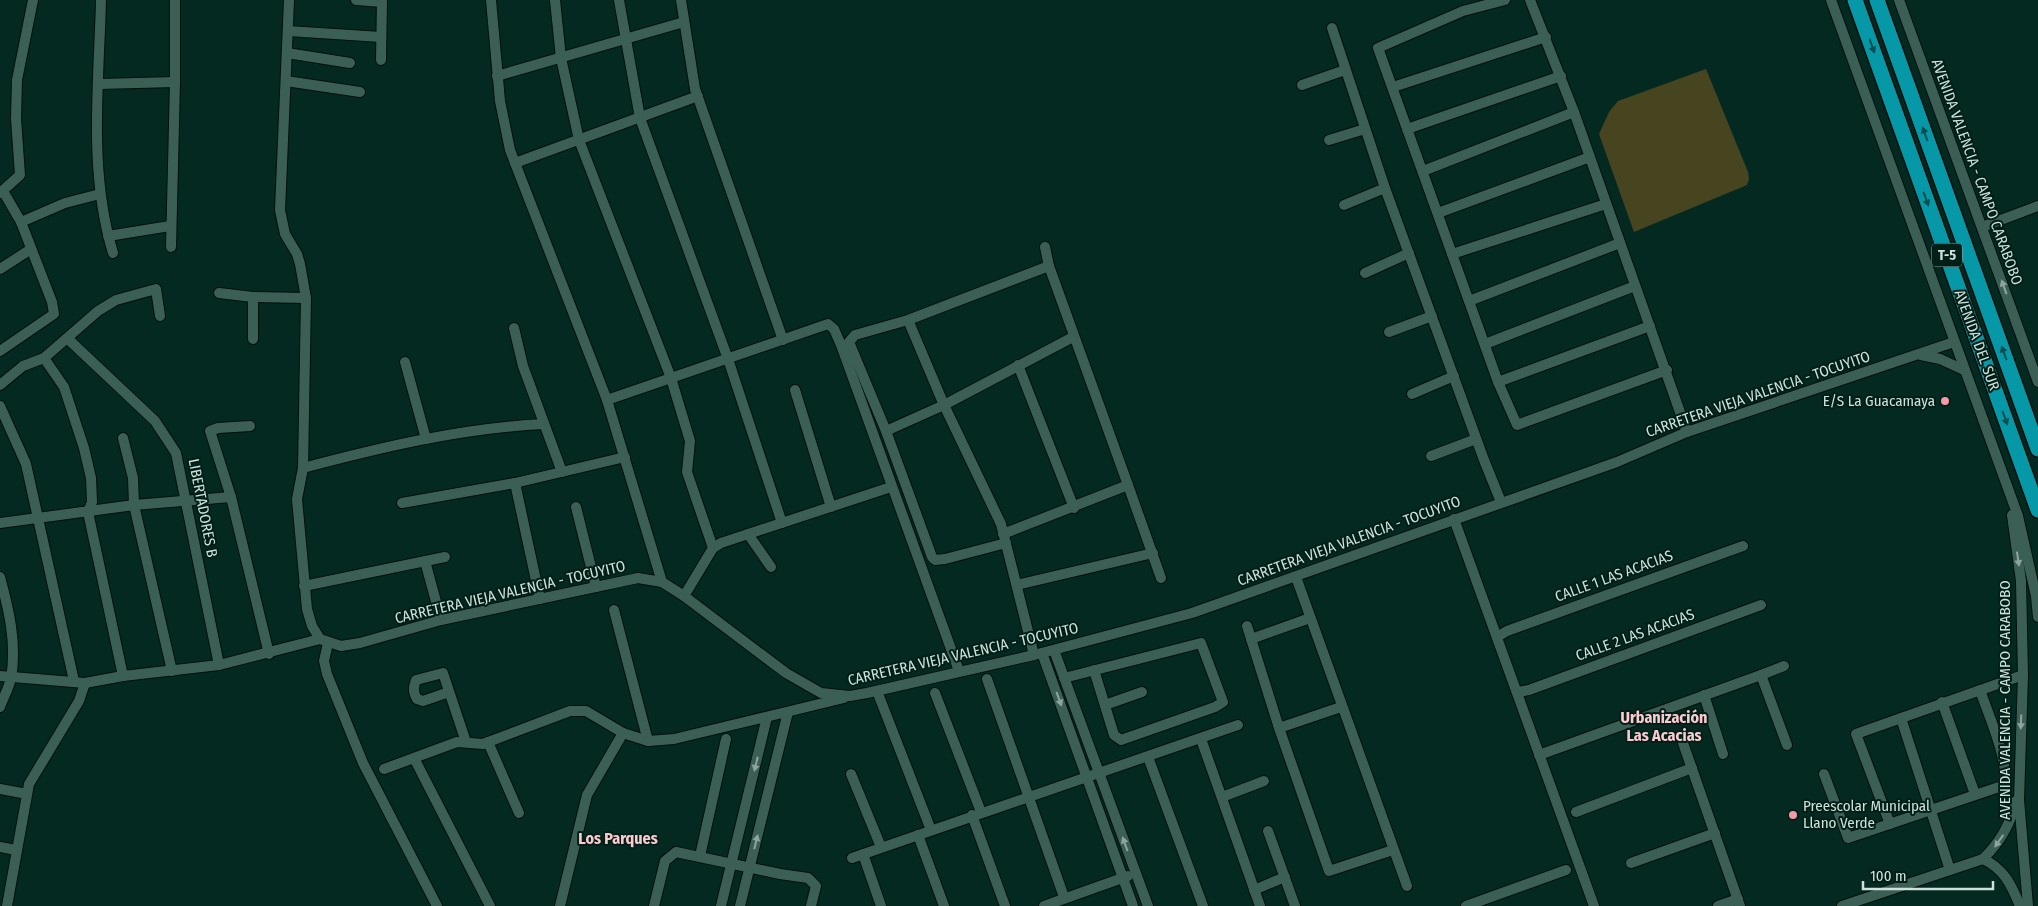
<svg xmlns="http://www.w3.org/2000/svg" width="2038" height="906" viewBox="0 0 2038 906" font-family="'Fira Sans Condensed',sans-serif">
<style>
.green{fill:#464520}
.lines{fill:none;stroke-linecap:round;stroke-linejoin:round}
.minor-casing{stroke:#00100b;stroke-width:12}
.highway-casing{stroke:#00100b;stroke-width:18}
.minor{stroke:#3c5f55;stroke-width:10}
.highway{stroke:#0798a8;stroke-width:15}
.oneway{fill:#034f51}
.oneway2{fill:#8ca69f}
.poi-dot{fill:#f39aa9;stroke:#001f17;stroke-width:2}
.labels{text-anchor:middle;stroke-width:4;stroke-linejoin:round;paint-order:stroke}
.shield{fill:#001f17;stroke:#90a7a0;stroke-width:1}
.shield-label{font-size:14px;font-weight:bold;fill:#cee1db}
.street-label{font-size:15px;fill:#cee1db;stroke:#001f17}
.poi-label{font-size:15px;fill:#cee1db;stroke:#001f17;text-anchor:end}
.neighbourhood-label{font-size:16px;font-weight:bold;fill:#fecad1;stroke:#001f17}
</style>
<rect width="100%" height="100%" fill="#042921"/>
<!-- green -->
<polygon class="green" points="1706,69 1748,172 1749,179 1747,185 1634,232 1599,134 1609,112 1618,101"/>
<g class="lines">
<defs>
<g id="minor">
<path d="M101 0C99 83 88 171 113 253"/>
<polyline points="289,0 280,210 285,234 297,254 300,264 306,298 303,468 297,499 307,609 312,626 320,639 341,646 360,643 441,620 638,578 662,582 684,596 786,673 821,693 850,696 867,693 1034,655 1192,613 1617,462 1687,432 1954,342"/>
<polyline points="356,0 382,2"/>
<polyline points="491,0 500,101 510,150 607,400 662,582"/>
<polyline points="555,0 561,58 579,140 671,378 690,441 687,472 713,548"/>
<polyline points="619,0 640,118 728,359 782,523"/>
<polyline points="681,0 695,89 783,340"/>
<polyline points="1505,0 1463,11 1378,48 1498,382 1517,425 1667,370"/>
<polyline points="1530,0 1574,112 1687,432"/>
<polyline points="1831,0 2018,516 2036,596 2038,617"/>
<polyline points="1899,0 2038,382"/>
<polyline points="1332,28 1385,188 1484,460 1501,502"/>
<polyline points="288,31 381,37"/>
<polyline points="287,53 350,63"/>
<polyline points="381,60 382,0"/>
<polyline points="497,76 684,22"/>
<polyline points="286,81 360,92"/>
<polyline points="99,84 175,82"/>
<polyline points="1302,85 1345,70"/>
<polyline points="1393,87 1546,37"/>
<polyline points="1407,129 1561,76"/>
<polyline points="1329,140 1365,129"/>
<polyline points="515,163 698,96"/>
<polyline points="1423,171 1574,112"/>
<polyline points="0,193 20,175 16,119 17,80 33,0"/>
<polyline points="1344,205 1385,188"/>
<polyline points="1438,213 1590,157"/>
<polyline points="21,222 65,203 100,194"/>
<polyline points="1982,227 2038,206"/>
<polyline points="108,236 170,226"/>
<polyline points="171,247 175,82 175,0"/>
<polyline points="1045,247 1049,266"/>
<polyline points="1452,254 1606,204"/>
<polyline points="0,269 31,249"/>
<polyline points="1365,273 1409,253"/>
<polyline points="219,293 253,297 306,298"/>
<polyline points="253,297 253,339"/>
<polyline points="1469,301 1620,243"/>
<polyline points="908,320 944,405 1001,524 1034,655"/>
<polyline points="514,328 523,366 562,472"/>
<polyline points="1389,332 1432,316"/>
<polyline points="68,339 155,421 176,453 219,665"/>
<polyline points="1485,344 1635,286"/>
<polyline points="0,351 54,314 52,302 21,222 3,191"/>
<polyline points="1921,355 1940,359 1964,370"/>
<polyline points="44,358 64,387 84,448 91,478 92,502 88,512 123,676"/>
<polyline points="405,362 426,439"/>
<polyline points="1018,365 1074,508"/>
<polyline points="1498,382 1650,326"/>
<polyline points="0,385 23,366 44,358 98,311 116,300 156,289 160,316"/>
<polyline points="795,390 831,507"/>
<polyline points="1412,394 1454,376"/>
<polyline points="607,400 828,324 834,329 841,345 959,671"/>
<polyline points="0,406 26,464 74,681"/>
<polyline points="250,426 218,428 210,431 231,497 269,654"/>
<polyline points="886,431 944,405 1073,337"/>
<polyline points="123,438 133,478 134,505 172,671"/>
<polyline points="1431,456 1476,439"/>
<path d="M303 468C382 447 462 428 544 424"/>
<polyline points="515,483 540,599"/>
<polyline points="1128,485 1161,578"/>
<polyline points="402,503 515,483 625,457"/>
<polyline points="576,507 596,587"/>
<polyline points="2012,515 2021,581 2023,675 2019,800 2028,906"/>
<polyline points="1454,519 1594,906"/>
<polyline points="0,523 134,505 231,497"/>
<polyline points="748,534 771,567"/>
<polyline points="1003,534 1128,485 1049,266 908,320 855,335 849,342 886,431 932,557 935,560 945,559 1006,543"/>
<polyline points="425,561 441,620"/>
<path d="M0 577C9 610 17 644 11 678 9 688 3 698 0 707"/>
<polyline points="1296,577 1407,886"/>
<polyline points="1017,585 1153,553"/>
<polyline points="304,586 445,557"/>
<polyline points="684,596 713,548 721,543 891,487"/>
<polyline points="614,610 648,741"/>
<polyline points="1247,626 1279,728 1329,871 1393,850"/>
<polyline points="1497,637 1507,631 1743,546"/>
<polyline points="1251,639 1310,618"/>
<polyline points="328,643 324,661 327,674 363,763 437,906"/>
<polyline points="1054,650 1148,906"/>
<polyline points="1042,653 1133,906"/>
<polyline points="1761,675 1784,666"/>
<polyline points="0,676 85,683 123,676 219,665 320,639"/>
<polyline points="1064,678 1201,643 1223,702 1215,707 1121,740 1114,735 1094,670"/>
<polyline points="987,679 1064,897"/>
<polyline points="877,691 931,830"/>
<path d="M449 692 423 701 417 699C413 692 413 688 416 680L443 673 466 742"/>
<polyline points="1518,692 1529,690 1761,605"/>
<polyline points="935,693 981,812"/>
<polyline points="1704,695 1723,754"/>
<polyline points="1942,702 1975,794"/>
<polyline points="1105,705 1142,692"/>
<polyline points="1901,718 1950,870"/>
<polyline points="1279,728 1341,707"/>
<polyline points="1201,739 1260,906"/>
<polyline points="488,742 519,813"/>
<polyline points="1683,743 1740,906"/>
<polyline points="1539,755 1761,675 1787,745"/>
<polyline points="1148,757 1203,906"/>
<polyline points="414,758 490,906"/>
<polyline points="384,769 457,742 483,744 570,711 586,711 623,733 648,741 674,739 844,698"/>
<polyline points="851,774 881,847"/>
<path d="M1824 774 1848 838 2002 786 2006 782C2005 751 1990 719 1980 690"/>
<polyline points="0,789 27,794"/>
<polyline points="1222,797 1264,781"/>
<polyline points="1576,812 1692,768"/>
<polyline points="972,815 1005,906"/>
<polyline points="1890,824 1856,734 2023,675"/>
<polyline points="1268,831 1295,906"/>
<polyline points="918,835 944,906"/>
<polyline points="0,847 16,850"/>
<polyline points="863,854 881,906"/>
<polyline points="700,856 726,739"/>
<polyline points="852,858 1238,725"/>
<path d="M1983 859C2004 869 2011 884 2020 906"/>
<polyline points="1631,863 1715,833"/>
<polyline points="1254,890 1285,877"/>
<polyline points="7,906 29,784 79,701 85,683"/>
<polyline points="560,906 587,795 623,733"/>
<polyline points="654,906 665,861 676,852 780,874 808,878 816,886 811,906"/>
<polyline points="721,906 767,717"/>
<polyline points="740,906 788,712"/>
<polyline points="1044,906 1128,876"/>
<polyline points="1466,906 1566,870"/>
<polyline points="1718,906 1738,899"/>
<path d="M1842 906 1983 859C2000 842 2010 825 2016 801"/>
</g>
<g id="highway">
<polyline points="1855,0 2038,510"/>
<polyline points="1877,0 2038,449"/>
</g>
</defs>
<!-- minor casing -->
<use href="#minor" class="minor-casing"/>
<!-- highway casing -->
<use href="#highway" class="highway-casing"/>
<!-- minor -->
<use href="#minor" class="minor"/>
<!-- highway -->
<use href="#highway" class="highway"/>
</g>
<!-- one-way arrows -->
<defs><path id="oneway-solid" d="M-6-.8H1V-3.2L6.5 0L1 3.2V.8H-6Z" transform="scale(1.25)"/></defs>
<g class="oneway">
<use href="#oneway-solid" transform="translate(1872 46) rotate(70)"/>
<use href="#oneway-solid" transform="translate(1925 134) rotate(-110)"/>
<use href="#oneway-solid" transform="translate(1926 199) rotate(70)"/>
<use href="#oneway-solid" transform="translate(2004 353) rotate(-110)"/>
<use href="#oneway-solid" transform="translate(2005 418) rotate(70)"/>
</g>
<g class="oneway2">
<use href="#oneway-solid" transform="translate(2004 287) rotate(-110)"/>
<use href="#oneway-solid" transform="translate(2018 559) rotate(82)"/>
<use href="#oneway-solid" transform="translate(1059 699) rotate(70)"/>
<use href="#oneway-solid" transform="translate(2021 722) rotate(92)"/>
<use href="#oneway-solid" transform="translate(756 764) rotate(104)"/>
<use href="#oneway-solid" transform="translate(1999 841) rotate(125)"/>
<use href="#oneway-solid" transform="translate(756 842) rotate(-76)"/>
<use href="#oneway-solid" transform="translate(1125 844) rotate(-110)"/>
</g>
<!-- markers -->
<g class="poi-dot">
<circle cx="1945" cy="401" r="5"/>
<circle cx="1793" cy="815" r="5"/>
</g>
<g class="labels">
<!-- shield labels -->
<rect class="shield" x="1932" y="243.5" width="30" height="23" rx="4"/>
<g class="shield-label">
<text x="1947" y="260">T-5</text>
</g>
<!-- street labels -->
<g class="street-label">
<text transform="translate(1977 172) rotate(70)" y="5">AVENIDA VALENCIA - CAMPO CARABOBO</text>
<text transform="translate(1977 340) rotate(70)" y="5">AVENIDA DEL SUR</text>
<text transform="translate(1758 394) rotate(-19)" y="5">CARRETERA VIEJA VALENCIA - TOCUYITO</text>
<text transform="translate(203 508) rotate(79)" y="5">LIBERTADORES B</text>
<text transform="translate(1349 541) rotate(-20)" y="5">CARRETERA VIEJA VALENCIA - TOCUYITO</text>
<text transform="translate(1614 576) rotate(-20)" y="5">CALLE 1 LAS ACACIAS</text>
<text transform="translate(510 592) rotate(-13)" y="5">CARRETERA VIEJA VALENCIA - TOCUYITO</text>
<text transform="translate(1635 635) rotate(-20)" y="5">CALLE 2 LAS ACACIAS</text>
<text transform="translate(963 654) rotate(-13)" y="5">CARRETERA VIEJA VALENCIA - TOCUYITO</text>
<text transform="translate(2005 700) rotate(-90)" y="5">AVENIDA VALENCIA - CAMPO CARABOBO</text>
</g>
<!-- poi labels -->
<g class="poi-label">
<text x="1935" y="406">E/S La Guacamaya</text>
<text x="1803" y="811" text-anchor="start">Preescolar Municipal<tspan x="1803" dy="17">Llano Verde</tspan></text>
</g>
<!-- neighbourhood labels -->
<g class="neighbourhood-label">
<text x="1664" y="723">Urbanización<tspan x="1664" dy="18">Las Acacias</tspan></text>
<text x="618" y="844">Los Parques</text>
</g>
</g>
<!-- scale -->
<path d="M1863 881v8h130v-8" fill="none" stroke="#cee1db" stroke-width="2.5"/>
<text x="1870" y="881" font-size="15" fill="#cee1db" stroke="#001f17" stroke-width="4" paint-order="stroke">100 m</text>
</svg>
